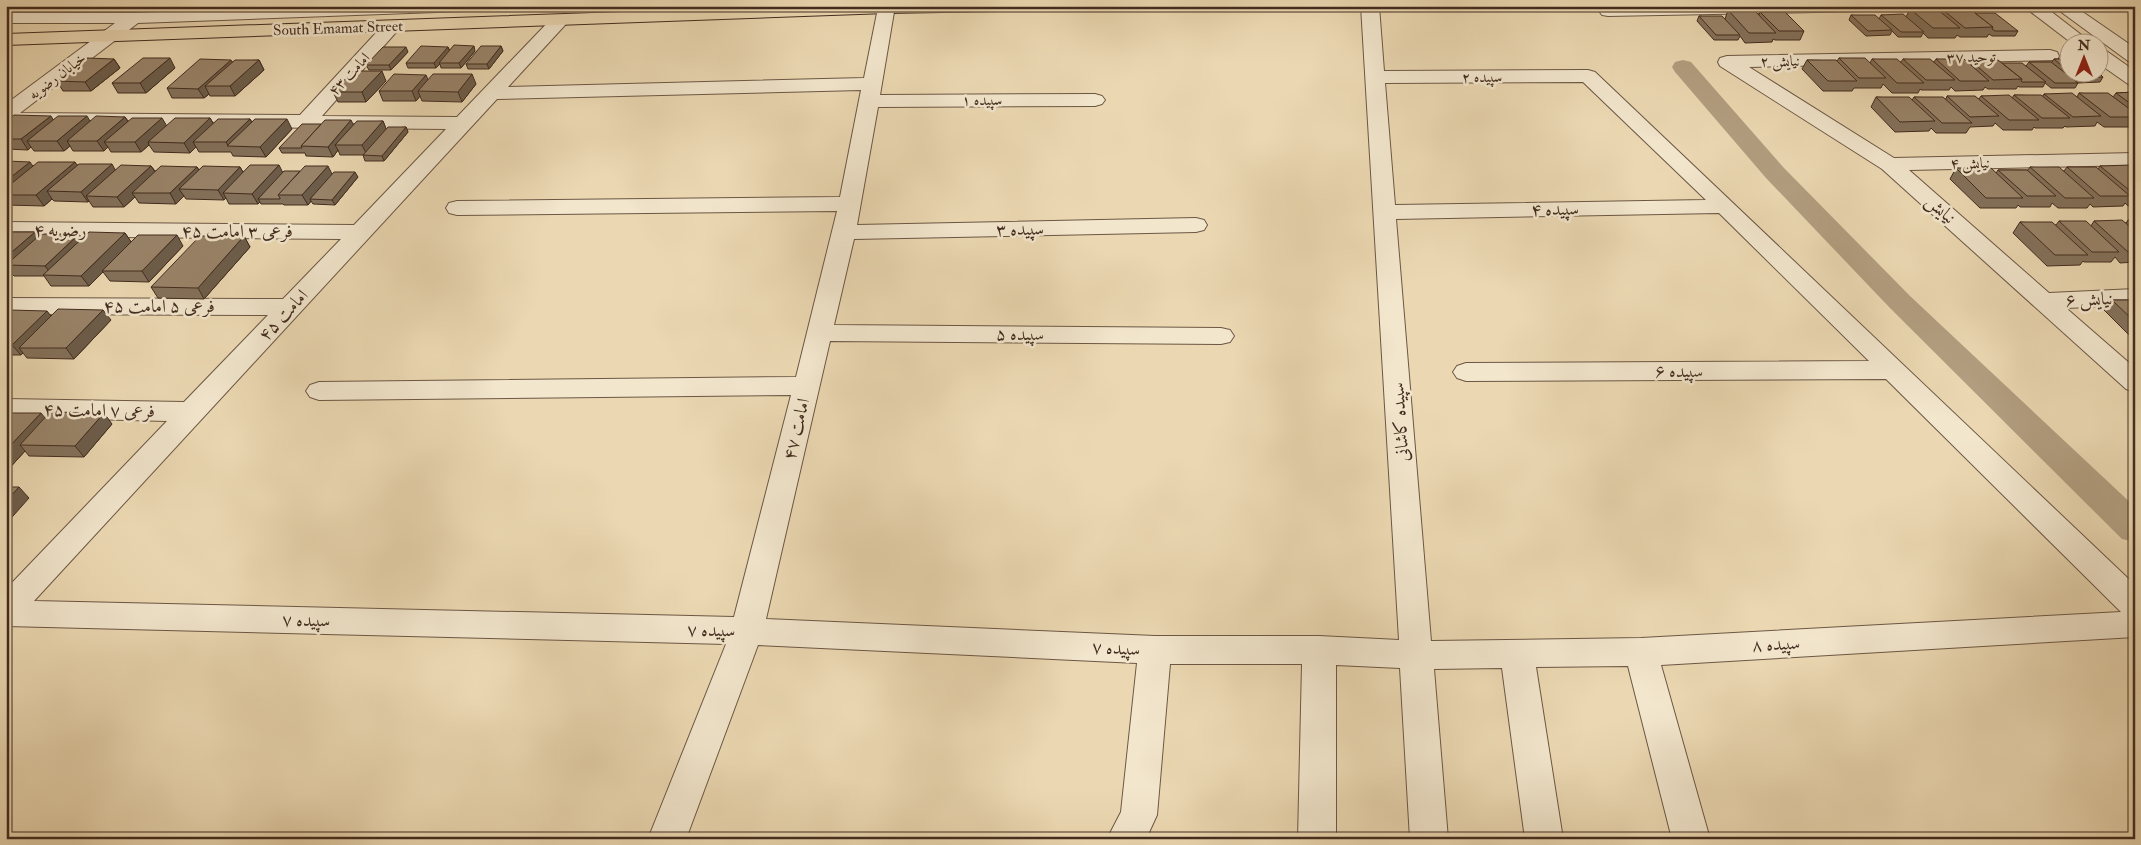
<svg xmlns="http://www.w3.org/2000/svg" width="2141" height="845" viewBox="0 0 2141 845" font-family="'IM FELL Double Pica',Amiri,serif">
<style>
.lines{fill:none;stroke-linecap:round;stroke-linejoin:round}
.canal{fill:#b29e80;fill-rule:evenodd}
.minor-casing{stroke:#6c5744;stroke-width:2}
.major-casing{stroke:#422c1f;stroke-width:2}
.minor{fill:#f2e6cd;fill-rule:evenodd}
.major{fill:#ebd8b2;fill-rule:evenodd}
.wall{fill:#84725c;stroke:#422c1f}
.shaded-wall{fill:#6c5d4b;stroke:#422c1f}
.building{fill:#9a856b;stroke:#422c1f}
.labels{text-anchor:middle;stroke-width:5;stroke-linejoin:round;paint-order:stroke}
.far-street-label{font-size:15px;fill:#422c1f;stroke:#f2e6cd}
.street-label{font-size:18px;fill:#422c1f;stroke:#f2e6cd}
</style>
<rect width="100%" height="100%" fill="#ebd8b2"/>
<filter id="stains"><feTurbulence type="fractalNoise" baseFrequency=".004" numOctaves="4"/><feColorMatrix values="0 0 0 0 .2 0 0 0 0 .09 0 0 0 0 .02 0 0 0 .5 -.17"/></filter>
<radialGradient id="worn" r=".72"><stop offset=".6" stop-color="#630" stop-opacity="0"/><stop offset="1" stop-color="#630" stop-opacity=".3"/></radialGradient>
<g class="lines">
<!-- canal -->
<polygon class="canal" points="1683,60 1691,62 1784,168 1910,296 2135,507 2135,542 2122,539 1890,308 1766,178 1675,72 1672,67 1675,62"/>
<defs>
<g id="minor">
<path d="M312 6H473L470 10 464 11 138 23 20 113 300 115 386 22 392 21 398 22 401 26 398 30 322 116 457 117 554 16 560 15 566 16 569 20 566 24 508 87 864 78 878 8 879 6H895L880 95 1095 94 1102 96 1105 100 1102 104 1095 106 878 107 857 225 1196 218 1204 220 1207 225 1204 230 1196 232 854 239 834 325 1221 328 1230 330 1234 336 1230 342 1221 344 830 341 766 619 1155 636H1319L1399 640 1361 6H1379L1384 71 1588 70 1595 72 2135 585V637L1661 665 1710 839H1672L1628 666 1536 667 1563 839H1525L1502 668 1434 669 1448 839H1410L1400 668 1336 665V839H1298L1302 664H1170L1157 815 1146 839H1107L1121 812 1137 663 758 645 686 839H648L726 644 6 626V589L167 421 6 417V399L184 402 268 315 6 314V298L283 299 341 239 6 236V222L354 225 446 129 6 125V104L115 23H6V13H134ZM1583 82 1706 200 1395 205 1385 83ZM861 90 840 197 457 201 449 203 446 208 449 213 457 215 837 211 796 377 319 382 310 385 306 391 310 397 319 400 791 395 734 617 34 601 497 99ZM1719 213 1869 361 1466 363 1457 366 1453 372 1457 378 1466 381 1886 379 2121 612 1641 638 1431 641 1396 219Z"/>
<polygon points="1606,6 1876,6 1873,10 1867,11 1608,16 1602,15 1599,11 1602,7"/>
<polygon points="2023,6 2044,6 2084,37 2081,41 2075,42 2069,41"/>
<polygon points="2053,6 2074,6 2135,48 2135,63 2128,61"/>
<polygon points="2098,49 2105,50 2135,71 2135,86 2128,84 2098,63"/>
<polygon points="2050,50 2057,52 2059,56 2057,60 1749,67 1894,158 2135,153 2135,165 1909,170 2049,293 2135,289 2135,305 2066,308 2135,368 2135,392 2126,389 1882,169 1720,66 1718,62 1720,58 1727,56"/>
</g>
<polygon id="major" points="790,6 1008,6 1005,10 999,11 887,13 6,45 6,34"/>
</defs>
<!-- minor casing -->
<use href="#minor" class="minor-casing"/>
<!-- major casing -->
<use href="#major" class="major-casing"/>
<!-- minor -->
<use href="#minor" class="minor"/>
<!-- major -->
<use href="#major" class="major"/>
</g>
<!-- wall -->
<g class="wall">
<polygon points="1910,9 1941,12 1942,9 1975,13 2018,31 2015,36 1992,36 1989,34 1987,37 1960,37 1957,35 1955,38 1928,38 1923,33 1921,37 1898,37 1892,31 1890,35 1866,36 1849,20 1851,15 1879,19 1881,15 1906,17"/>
<polygon points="1728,10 1759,15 1760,12 1804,31 1800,40 1775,40 1773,39 1772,42 1745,43 1740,36 1738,40 1714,40 1697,21 1699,16 1725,19"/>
<polygon points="501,46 503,51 489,69 468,69 466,64"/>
<polygon points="448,47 450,51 475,51 461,68 441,68 440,64 436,68 408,68 406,63"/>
<polygon points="408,52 391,70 369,70 366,65"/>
<polygon points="1839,58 1870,63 1872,59 1901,62 1903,59 1934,62 1936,59 1968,63 1970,60 2026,66 2029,62 2052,62 2054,59 2068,59 2068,72 2097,72 2103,77 2100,82 2078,83 2075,88 2051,88 2045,83 2043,87 2019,87 2018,86 2016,89 1988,89 1985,87 1983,90 1955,91 1951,87 1949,90 1921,90 1920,89 1918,93 1892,93 1883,84 1881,88 1854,88 1852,91 1823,91 1802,69 1807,60 1837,61"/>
<polygon points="114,59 120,68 91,91 63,91 57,81"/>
<polygon points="259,60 264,70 235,96 210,96 209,94 204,98 172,98 167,88 232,62"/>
<polygon points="175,68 146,93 118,93 112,83"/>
<polygon points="428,80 476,84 462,102 422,101 420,96 416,101 383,101 379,91"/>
<polygon points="386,81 366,102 338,102 333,92"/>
<polygon points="2135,92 2135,124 2133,127 2104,127 2097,122 2095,126 2066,127 2065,126 2063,128 2035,128 2034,127 2032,130 2003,130 1995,123 1993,126 1970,127 1966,133 1936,133 1931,128 1929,131 1895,132 1871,107 1876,97 1912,100 1914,97 1946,99 1947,96 1979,99 1981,96 2012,98 2014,95 2043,96 2044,94 2077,97 2079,93 2113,97 2116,93"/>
<polygon points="125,117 128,121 166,126 210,118 213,123 250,119 252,122 292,129 266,157 233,156 231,152 199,152 196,147 190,153 154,152 149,145 141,152 111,152 108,147 104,151 73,151 70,146 64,151 34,151 31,147 28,150 6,149 6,121 53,120 90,121"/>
<polygon points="383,121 386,129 406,127 408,132 384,161 365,161 363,155 340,155 338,150 333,157 306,156 305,153 282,153 279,148 353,124"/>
<polygon points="6,161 33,166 77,165 115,170 151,166 155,171 197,167 199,170 240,167 243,172 282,172 332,174 358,177 335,205 313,204 311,201 308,205 284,205 283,204 261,204 260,202 258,204 229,204 226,198 224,200 186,199 184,196 176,204 139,203 135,197 124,207 93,207 89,201 88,202 54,201 52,199 44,206 6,205"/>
<polygon points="2100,166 2135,169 2135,206 2128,206 2125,203 2123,206 2093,207 2090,204 2087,208 2058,208 2052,203 2050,207 2020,207 2018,205 2016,208 1980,208 1950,179 1956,168 1996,173 1998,170 2028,170 2030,167 2064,171 2067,167 2098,169"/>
<polygon points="2128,220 2135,220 2135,262 2120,263 2115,257 2111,262 2084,262 2083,261 2080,265 2047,266 2013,233 2020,222 2056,225 2059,221 2091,226 2094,221 2126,223"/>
<polygon points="6,232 35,232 38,237 82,239 125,233 131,242 183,246 149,282 110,281 103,272 89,286 51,286 44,276 14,276 10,272 6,275"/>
<polygon points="244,236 250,247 204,299 158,298 151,287"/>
<polygon points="2112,300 2135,300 2135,341 2104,310"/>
<polygon points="6,312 7,312 111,320 74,359 27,358 23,353 21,355 6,355"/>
<polygon points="6,413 45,418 112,424 84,457 29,456 25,451 6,472"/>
</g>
<!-- shaded-wall -->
<g class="shaded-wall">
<polygon points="474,46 475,51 461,68 459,63"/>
<polygon points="501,46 503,51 489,69 487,64"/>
<polygon points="406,47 408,52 391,70 389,65"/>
<polygon points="448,47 450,52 439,63 440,64 436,68 434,63"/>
<polygon points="170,58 175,68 146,93 140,83"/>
<polygon points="114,59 120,68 91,91 85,82"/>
<polygon points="231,60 236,69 205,86 209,94 204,98 198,89"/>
<polygon points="259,60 264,70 235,96 230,86"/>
<polygon points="382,71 386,81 366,102 362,92"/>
<polygon points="472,74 476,84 462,102 458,92"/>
<polygon points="426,75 430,84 418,91 420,96 416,101 412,91"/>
<polygon points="51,116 57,126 27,141 31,147 28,150 21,139"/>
<polygon points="87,116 93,126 67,141 70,146 64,151 57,141"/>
<polygon points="125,117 132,127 104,142 108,147 104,151 97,141"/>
<polygon points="162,118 168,128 148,142 149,145 141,152 135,142"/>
<polygon points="210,118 216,128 193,142 196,147 190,153 184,143"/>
<polygon points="250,119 255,129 228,146 226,142"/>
<polygon points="287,119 292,129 266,157 260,147"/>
<polygon points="351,120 356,130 335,145 338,150 333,157 328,147"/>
<polygon points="383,121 387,131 367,155 362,145"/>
<polygon points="406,127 408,132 384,161 382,156"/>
<polygon points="30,162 37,172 6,195 6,181"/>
<polygon points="75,162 82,172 47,191 52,199 44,206 36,195"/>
<polygon points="112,164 118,175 86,196 89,201 88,202 81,192"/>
<polygon points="279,165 284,175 258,199 260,202 258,204 252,194"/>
<polygon points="151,166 158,176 132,193 135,197 124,207 117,197"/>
<polygon points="328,166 333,176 310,199 311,201 308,205 302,195"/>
<polygon points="197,167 203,177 179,189 184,196 176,204 170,193"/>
<polygon points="240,167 246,177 223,193 226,198 224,200 218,190"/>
<polygon points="355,172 358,177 335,205 332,200"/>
<polygon points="35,232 42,243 6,265 6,257"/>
<polygon points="125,233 132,243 102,271 103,272 89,286 81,276"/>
<polygon points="79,234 86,245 52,275 45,266"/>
<polygon points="177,235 183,246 149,282 142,271"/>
<polygon points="244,236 250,247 204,299 198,288"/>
<polygon points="6,266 10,272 6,275"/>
<polygon points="103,310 111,320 74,359 66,348"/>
<polygon points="47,311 55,321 19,348 23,353 21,355 12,345"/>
<polygon points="41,413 50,424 20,445 25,451 6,472 6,450"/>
<polygon points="104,413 112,424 84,457 75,446"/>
<polygon points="19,487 29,498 6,524 6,501"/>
</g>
<!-- building -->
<g class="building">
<polygon points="1910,9 1937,9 1960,28 1933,28"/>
<polygon points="1942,9 1970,9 1993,27 1965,28"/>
<polygon points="1728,10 1754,10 1776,33 1749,33"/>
<polygon points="1760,12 1785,12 1804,31 1779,31"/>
<polygon points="1975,13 1995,13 2018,31 1995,31 1992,29 1993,27"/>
<polygon points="1903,14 1924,32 1901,32 1881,15"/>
<polygon points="1851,15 1875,15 1892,30 1868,31"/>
<polygon points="1699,16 1722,16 1740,35 1716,35"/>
<polygon points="454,45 474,46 459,63 439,63"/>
<polygon points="421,46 448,47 434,63 406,63"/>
<polygon points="481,46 501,46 487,64 466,64"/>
<polygon points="383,47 406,47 389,65 366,65"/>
<polygon points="87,58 114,59 85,82 57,81"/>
<polygon points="143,58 170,58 140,83 112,83"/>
<polygon points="1839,58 1865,58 1886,78 1859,78"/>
<polygon points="200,59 231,60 198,89 167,88"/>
<polygon points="1872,59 1897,59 1924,83 1897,83"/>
<polygon points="1903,59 1930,59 1955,80 1926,80"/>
<polygon points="1936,59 1964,59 1989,81 1960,81"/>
<polygon points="2054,59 2068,59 2068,71"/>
<polygon points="235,60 259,60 230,86 205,86"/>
<polygon points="1807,60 1836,60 1857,81 1828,81"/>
<polygon points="1970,60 1998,60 2022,79 1993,80"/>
<polygon points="2029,62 2051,62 2078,83 2055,83"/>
<polygon points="2002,63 2022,63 2046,82 2022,82 2021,81 2022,79"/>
<polygon points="353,71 382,71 362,92 333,92"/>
<polygon points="2071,72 2097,72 2103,77 2078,78"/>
<polygon points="394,74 426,75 412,91 379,91"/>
<polygon points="433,74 472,74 458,92 418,91"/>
<polygon points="2135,92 2135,107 2116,93"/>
<polygon points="2072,93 2101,116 2073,117 2044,94"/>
<polygon points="2079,93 2108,93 2135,113 2135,117 2110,117"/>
<polygon points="2009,95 2039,120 2009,120 1981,96"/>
<polygon points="2014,95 2041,95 2070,118 2042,118"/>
<polygon points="1947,96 1975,96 1999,116 1970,117"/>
<polygon points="1876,97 1909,97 1935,121 1900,122"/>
<polygon points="1914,97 1943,97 1972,123 1942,123"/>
<polygon points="14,115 51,116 21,139 6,139 6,121"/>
<polygon points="58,116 87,116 57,141 27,141"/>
<polygon points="96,116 125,117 97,141 67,141"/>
<polygon points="132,118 162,118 135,142 104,142"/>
<polygon points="175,118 210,118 184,143 148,142"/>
<polygon points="218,119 250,119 226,142 193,142"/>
<polygon points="255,119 287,119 260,147 227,146"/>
<polygon points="325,120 351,120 328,147 301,146"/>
<polygon points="357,121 383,121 362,145 335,145"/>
<polygon points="302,124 321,124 301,146 302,148 279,148"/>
<polygon points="388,127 406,127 382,156 363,155"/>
<polygon points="6,161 30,162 6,181"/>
<polygon points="38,162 75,162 36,195 6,195 6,188"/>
<polygon points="79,164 112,164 81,192 47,191"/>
<polygon points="121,165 151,166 117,197 86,196"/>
<polygon points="250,165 279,165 252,194 223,193"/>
<polygon points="2130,165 2135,169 2135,195 2100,166"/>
<polygon points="161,166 197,167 170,193 132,193"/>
<polygon points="203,166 240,167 218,190 179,189"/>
<polygon points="305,166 328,166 302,195 278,195"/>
<polygon points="2030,167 2059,167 2094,198 2065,198"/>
<polygon points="2067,167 2096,167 2130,196 2100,196"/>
<polygon points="1956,168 1991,168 2023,198 1986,198"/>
<polygon points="1998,170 2027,170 2056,196 2027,196"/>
<polygon points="284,171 300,171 278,195 280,198 280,199 258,199"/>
<polygon points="334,172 355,172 332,200 310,199"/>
<polygon points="2122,220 2135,231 2135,252 2128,252 2094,221"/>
<polygon points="2128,220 2135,220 2135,226"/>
<polygon points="2059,221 2086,221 2119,252 2092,252"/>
<polygon points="2020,222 2052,222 2088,255 2055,255"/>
<polygon points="6,232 35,232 6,257"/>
<polygon points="89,232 125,233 81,276 43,275"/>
<polygon points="41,234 79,234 45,266 6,265"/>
<polygon points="138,235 177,235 142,271 102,271"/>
<polygon points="200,236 244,236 198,288 151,287"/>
<polygon points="2112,300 2135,300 2135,322"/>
<polygon points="58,309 103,310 66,348 19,348"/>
<polygon points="10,310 47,311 12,345 6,345 6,313"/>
<polygon points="50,412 104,413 75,446 20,445"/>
<polygon points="6,413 41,413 6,450"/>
<polygon points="6,487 19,487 6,501"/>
</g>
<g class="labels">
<!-- far-street labels -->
<g class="far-street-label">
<text transform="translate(338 28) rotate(-2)" y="5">South Emamat Street</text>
<text transform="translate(1971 57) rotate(-1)" y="5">توحید ۳۷</text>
<text transform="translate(1780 61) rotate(-1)" y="5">نیایش ۲</text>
<text transform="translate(349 74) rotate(-47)" y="5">امامت ۴۳</text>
<text transform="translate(57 76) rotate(-37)" y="5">خیابان رضویه</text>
<text x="1482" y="82">سپیده ۲</text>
<text x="982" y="105">سپیده ۱</text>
<text transform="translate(1970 163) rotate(-1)" y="5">نیایش ۴</text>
</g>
<!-- street labels -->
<g class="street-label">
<text transform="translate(1555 209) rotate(-1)" y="6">سپیده ۴</text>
<text transform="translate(1941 209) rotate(42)" y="6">نیایش</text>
<text transform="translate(1020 229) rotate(-1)" y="6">سپیده ۳</text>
<text x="60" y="236">رضویه ۴</text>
<text x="237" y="237">فرعی ۳ امامت ۴۵</text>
<text transform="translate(2089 299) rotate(-2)" y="6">نیایش ۶</text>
<text x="159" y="312">فرعی ۵ امامت ۴۵</text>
<text transform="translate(283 315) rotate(-47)" y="6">امامت ۴۵</text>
<text x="1020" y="340">سپیده ۵</text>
<text x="1679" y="377">سپیده ۶</text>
<text transform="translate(99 410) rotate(1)" y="6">فرعی ۷ امامت ۴۵</text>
<text transform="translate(1400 422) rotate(-94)" y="6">سپیده کاشانی</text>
<text transform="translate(796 429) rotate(-76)" y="6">امامت ۴۷</text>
<text transform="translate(306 620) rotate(1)" y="6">سپیده ۷</text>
<text transform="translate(711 630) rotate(1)" y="6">سپیده ۷</text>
<text transform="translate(1776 644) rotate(-3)" y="6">سپیده ۸</text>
<text transform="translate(1116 648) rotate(3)" y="6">سپیده ۷</text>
</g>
</g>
<!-- margin -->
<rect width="2141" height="845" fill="none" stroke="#ebd8b2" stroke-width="25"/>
<rect x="8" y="8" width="2126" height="830" fill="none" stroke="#422c1f" stroke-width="2.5"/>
<rect x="12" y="12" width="2116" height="820" fill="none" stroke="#422c1f"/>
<!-- north arrow -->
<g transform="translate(2084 58)"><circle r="24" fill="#f2e6cd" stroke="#ac9c87"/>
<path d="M0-4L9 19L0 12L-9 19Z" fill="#8f2418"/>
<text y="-8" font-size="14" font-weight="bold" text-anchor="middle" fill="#422c1f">N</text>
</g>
<rect width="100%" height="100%" filter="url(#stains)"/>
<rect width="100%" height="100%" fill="url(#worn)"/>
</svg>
